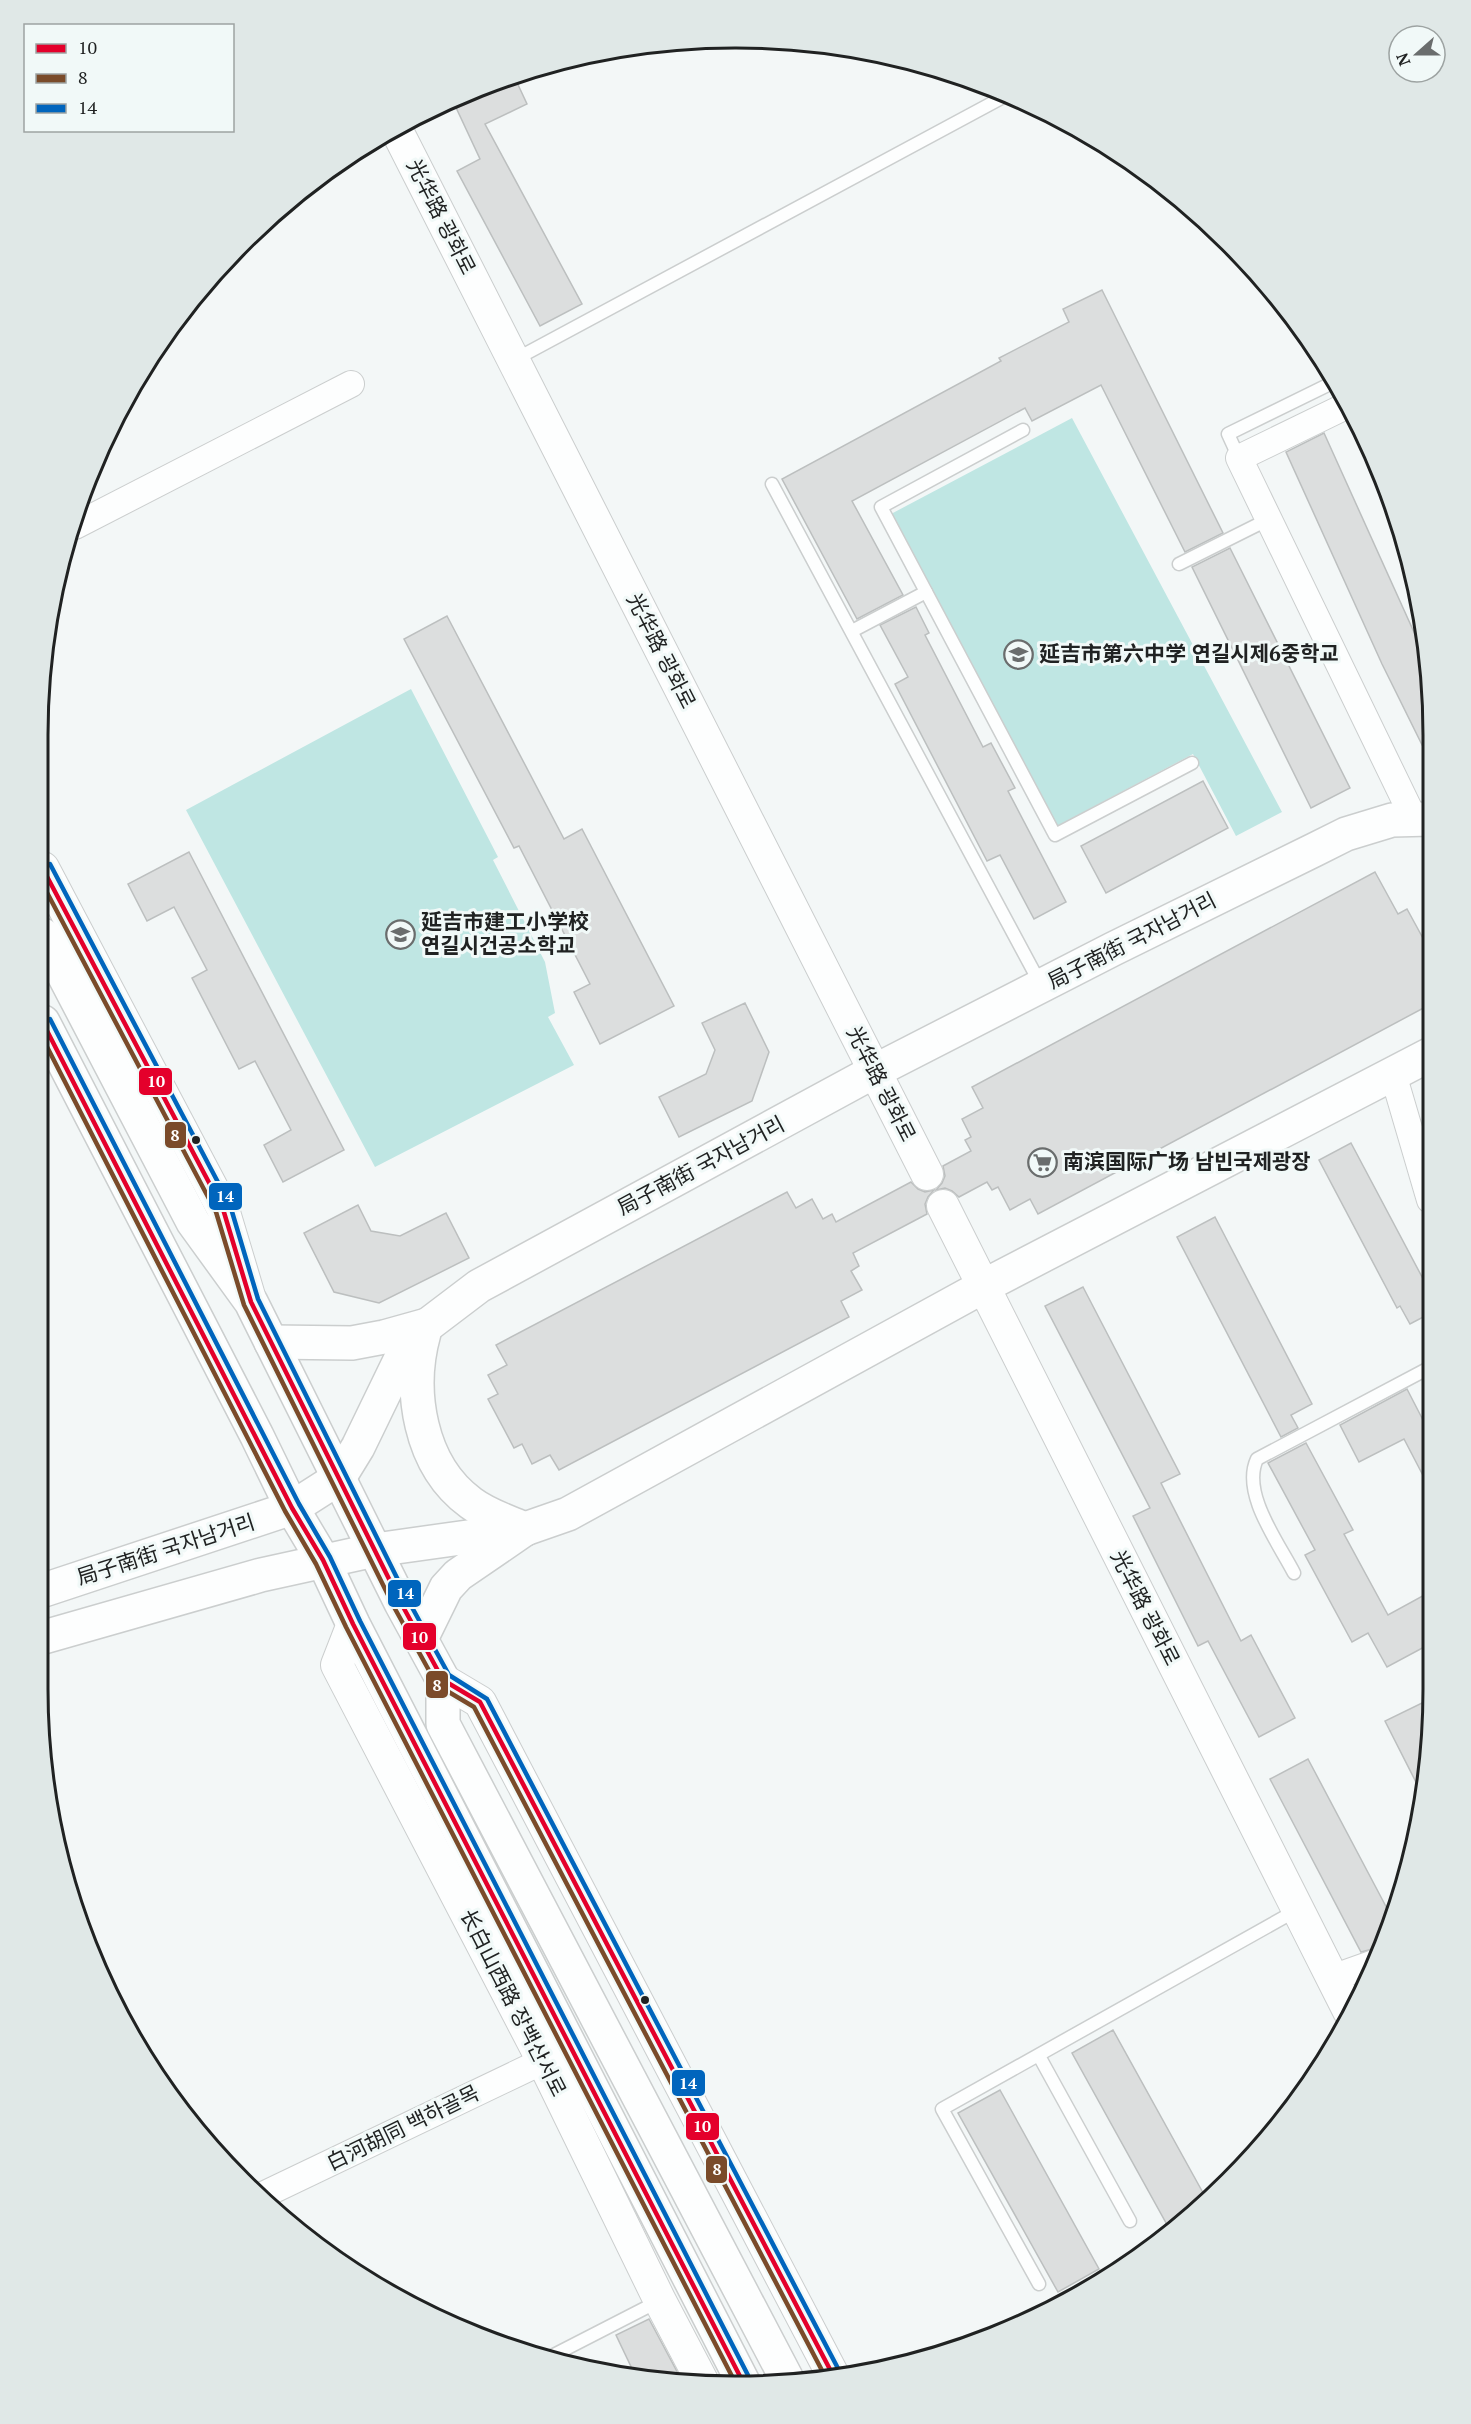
<svg xmlns="http://www.w3.org/2000/svg" width="1471" height="2424" viewBox="0 0 1471 2424" font-family="'PT Serif','Noto Sans SC','Noto Sans KR',serif">
<style>
.green{fill:#bfe6e3}
.building{fill:#dcdede;stroke:#bcbfbf;stroke-width:1.5}
.lines{fill:none;stroke-linecap:round;stroke-linejoin:round}
.service-casing{stroke:#cbcece;stroke-width:15}
.minor-casing{stroke:#cbcece;stroke-width:28}
.tertiary-casing{stroke:#cbcece;stroke-width:34}
.secondary-casing{stroke:#cbcece;stroke-width:36}
.primary-casing{stroke:#cbcece;stroke-width:36}
.service{stroke:#fdfefe;stroke-width:12}
.minor{stroke:#fdfefe;stroke-width:26}
.tertiary{stroke:#fdfefe;stroke-width:32}
.secondary{stroke:#fdfefe;stroke-width:33}
.primary{stroke:#fdfefe;stroke-width:33}
.bus-1-casing{stroke:#f1f9f8;stroke-width:9}
.bus-2-casing{stroke:#f1f9f8;stroke-width:9}
.bus-3-casing{stroke:#f1f9f8;stroke-width:9}
.bus-1{stroke:#e4002b;stroke-width:4.5}
.bus-2{stroke:#7a4b2a;stroke-width:4.5}
.bus-3{stroke:#0065bd;stroke-width:4.5}
.bus-dot{fill:#202222;stroke:#f1f9f8;stroke-width:2}
.labels{text-anchor:middle;stroke-width:6;stroke-linejoin:round;paint-order:stroke}
.street-label{font-size:21px;fill:#202222;stroke:#f1f9f8}
.poi-label{font-size:21px;font-weight:bold;fill:#202222;stroke:#f1f9f8;text-anchor:start}
.rim{fill:none;stroke:#202222;stroke-width:3}
.line-badge{stroke:#f1f9f8;stroke-width:2}
.badge-label{font-size:16px;text-anchor:middle;font-weight:bold;fill:#fff}
</style>
<rect width="100%" height="100%" fill="#f3f7f7"/>
<!-- green -->
<g class="green">
<polygon points="1072,418 1282,812 1236,836 1193,754 1057,826 891,514"/>
<polygon points="411,689 498,857 493,860 545,962 555,1013 548,1017 574,1065 375,1167 186,810"/>
</g>
<!-- building -->
<g class="building">
<polygon points="513,74 527,104 485,124 582,304 540,326 457,171 480,159 453,101"/>
<polygon points="1102,290 1223,533 1185,552 1101,385 1032,421 1025,408 852,501 903,595 857,619 782,479 1001,361 999,358 1069,322 1063,309"/>
<polygon points="1324,433 1427,661 1432,690 1432,765 1382,664 1286,452"/>
<polygon points="1230,548 1350,788 1311,808 1192,567"/>
<polygon points="916,607 929,633 925,635 983,747 991,743 1015,788 1008,791 1066,902 1034,919 1000,855 987,861 895,684 908,677 880,625"/>
<polygon points="447,616 564,839 582,829 674,1006 600,1044 574,992 590,984 519,846 514,848 404,639"/>
<polygon points="1203,781 1228,828 1106,893 1081,846"/>
<polygon points="189,852 344,1150 283,1182 264,1145 291,1130 255,1061 239,1069 192,978 207,970 174,907 147,921 128,884"/>
<polygon points="1375,872 1398,914 1407,909 1431,953 1431,963 1423,967 1431,982 1431,1004 1038,1214 1030,1199 1010,1210 998,1187 992,1190 987,1182 959,1197 952,1191 945,1188 936,1190 942,1183 945,1176 943,1166 971,1151 965,1140 971,1137 962,1119 983,1108 972,1087"/>
<polygon points="745,1003 769,1052 752,1101 679,1137 659,1097 706,1074 715,1050 702,1023"/>
<polygon points="1351,1143 1430,1292 1429,1314 1410,1324 1400,1306 1397,1308 1319,1160"/>
<polygon points="911,1182 918,1189 925,1192 934,1190 928,1197 925,1204 927,1214 853,1253 859,1266 851,1271 862,1290 841,1301 849,1317 559,1470 550,1455 532,1464 522,1444 514,1448 488,1399 498,1394 488,1375 507,1365 496,1345 787,1192 796,1208 812,1199 823,1219 832,1214 836,1222"/>
<polygon points="358,1205 371,1231 400,1236 446,1213 469,1258 379,1303 334,1292 304,1233"/>
<polygon points="1215,1217 1312,1404 1291,1415 1298,1428 1281,1437 1177,1237"/>
<polygon points="1083,1287 1180,1474 1161,1483 1241,1641 1251,1635 1295,1718 1259,1737 1208,1641 1198,1646 1133,1516 1150,1508 1045,1306"/>
<polygon points="1407,1389 1424,1422 1429,1419 1429,1487 1404,1439 1359,1462 1340,1425"/>
<polygon points="1306,1443 1353,1530 1344,1534 1388,1615 1428,1593 1428,1645 1387,1667 1368,1633 1352,1642 1305,1555 1315,1550 1268,1463"/>
<polygon points="1422,1703 1428,1714 1428,1779 1423,1796 1385,1721"/>
<polygon points="1308,1759 1391,1916 1383,1946 1380,1947 1361,1952 1270,1779"/>
<polygon points="1113,2030 1207,2200 1170,2230 1072,2053"/>
<polygon points="1000,2090 1099,2269 1058,2292 958,2113"/>
<polygon points="649,2319 682,2381 636,2377 616,2335"/>
</g>
<g class="lines">
<defs>
<g id="service">
<polyline points="514,360 1007,95"/>
<polyline points="1023,430 881,507 1055,835 1192,763"/>
<polyline points="1239,458 1228,434 1336,381"/>
<polyline points="772,484 1041,985"/>
<polyline points="1179,564 1269,519"/>
<polyline points="852,631 926,592"/>
<path d="M1294 1573C1278 1542 1241 1493 1257 1459L1429 1368"/>
<polyline points="1039,2056 1130,2221"/>
<polyline points="1039,2284 942,2109 1297,1910"/>
<polyline points="546,2359 659,2301"/>
</g>
<g id="minor">
<polyline points="1348,405 1239,458 1414,819"/>
<polyline points="75,526 351,384"/>
<polyline points="1393,1074 1430,1200"/>
<polyline points="1332,1978 1377,1962"/>
<polyline points="263,2195 543,2061"/>
</g>
<g id="tertiary">
<polyline points="395,127 927,1174"/>
<polyline points="43,868 223,1209 249,1296"/>
<polyline points="943,1206 1349,2011"/>
<polyline points="353,1624 337,1665 543,2061 660,2301 703,2383"/>
<polyline points="443,1680 480,1702 835,2379"/>
</g>
<g id="secondary">
<path d="M424 1333C408 1390 419 1465 471 1503 487 1515 506 1521 525 1529"/>
<polyline points="44,1590 292,1508 339,1478 358,1447 407,1346 421,1330 479,1286 875,1071 1113,949 1314,850 1346,834 1392,820 1431,819"/>
<polyline points="44,1637 261,1575 375,1550 525,1529 568,1514 984,1286 1431,1054"/>
</g>
<g id="primary">
<polyline points="43,935 193,1222 251,1302 401,1603 443,1680 443,1724 789,2383"/>
<polyline points="43,1022 257,1436 292,1508 323,1560 353,1624 745,2386"/>
<polyline points="271,1342 352,1343 384,1337 427,1325"/>
<polyline points="421,1639 446,1588 458,1575 525,1529"/>
</g>
</defs>
<!-- service casing -->
<use href="#service" class="service-casing"/>
<!-- minor casing -->
<use href="#minor" class="minor-casing"/>
<!-- tertiary casing -->
<use href="#tertiary" class="tertiary-casing"/>
<!-- secondary casing -->
<use href="#secondary" class="secondary-casing"/>
<!-- primary casing -->
<use href="#primary" class="primary-casing"/>
<!-- service -->
<use href="#service" class="service"/>
<!-- minor -->
<use href="#minor" class="minor"/>
<!-- tertiary -->
<use href="#tertiary" class="tertiary"/>
<!-- secondary -->
<use href="#secondary" class="secondary"/>
<!-- primary -->
<use href="#primary" class="primary"/>
<defs>
<g id="bus-1">
<polyline points="43,869 223,1209 251,1302 401,1603 443,1680 480,1702 835,2379"/>
<polyline points="43,1023 292,1508 323,1560 353,1624 745,2386"/>
</g>
<g id="bus-2">
<polyline points="43,885 216,1212 244,1305 394,1607 437,1685 474,1707 827,2380"/>
<polyline points="43,1039 285,1511 316,1564 346,1627 737,2386"/>
</g>
<g id="bus-3">
<polyline points="50,864 230,1205 258,1299 408,1600 449,1675 487,1699 842,2376"/>
<polyline points="50,1019 299,1504 330,1557 360,1621 752,2383"/>
</g>
</defs>
<!-- bus-1 casing -->
<use href="#bus-1" class="bus-1-casing"/>
<!-- bus-2 casing -->
<use href="#bus-2" class="bus-2-casing"/>
<!-- bus-3 casing -->
<use href="#bus-3" class="bus-3-casing"/>
<!-- bus-1 -->
<use href="#bus-1" class="bus-1"/>
<!-- bus-2 -->
<use href="#bus-2" class="bus-2"/>
<!-- bus-3 -->
<use href="#bus-3" class="bus-3"/>
</g>
<!-- icons -->
<defs>
<symbol id="school-ring" viewBox="-11 -11 22 22"><circle r="9.5" fill="#f1f9f8" stroke="#6a6d6d" stroke-width="1.5"/><path d="M0-5L7-2L0 1L-7-2ZM-4 1L0 2.5L4 1V4Q0 6-4 4Z" fill="#6a6d6d"/></symbol>
<symbol id="supermarket-ring" viewBox="-11 -11 22 22"><circle r="9.5" fill="#f1f9f8" stroke="#6a6d6d" stroke-width="1.5"/><path d="M-6-5.5h2.5l.6 2H6L4.5 2H-2.5L-4.4-4H-6ZM-1.5 3.2a1.3 1.3 0 1 0 .1 0ZM3 3.2a1.3 1.3 0 1 0 .1 0Z" fill="#6a6d6d"/></symbol>
</defs>
<g fill-rule="evenodd">
<use href="#school-ring" x="1002" y="638" width="33" height="33"/>
<use href="#school-ring" x="384" y="918" width="33" height="33"/>
<use href="#supermarket-ring" x="1026" y="1146" width="33" height="33"/>
</g>
<!-- markers -->
<g class="bus-dot">
<circle cx="196" cy="1140" r="5"/>
<circle cx="645" cy="2000" r="5"/>
</g>
<g class="labels">
<!-- street labels -->
<g class="street-label">
<text transform="translate(441 217) rotate(63)" y="7">光华路 광화로</text>
<text transform="translate(661 651) rotate(63)" y="7">光华路 광화로</text>
<text transform="translate(1132 941) rotate(-27)" y="7">局子南街 국자남거리</text>
<text transform="translate(881 1084) rotate(63)" y="7">光华路 광화로</text>
<text transform="translate(701 1166) rotate(-28)" y="7">局子南街 국자남거리</text>
<text transform="translate(166 1550) rotate(-18)" y="7">局子南街 국자남거리</text>
<text transform="translate(1145 1608) rotate(63)" y="7">光华路 광화로</text>
<text transform="translate(513 2003) rotate(63)" y="7">长白山西路 장백산서로</text>
<text transform="translate(403 2128) rotate(-26)" y="7">白河胡同 백하골목</text>
</g>
<!-- poi labels -->
<g class="poi-label">
<text x="1039" y="661">延吉市第六中学 연길시제6중학교</text>
<text x="421" y="929">延吉市建工小学校<tspan x="421" dy="24">연길시건공소학교</tspan></text>
<text x="1063" y="1169">南滨国际广场 남빈국제광장</text>
</g>
</g>
<!-- crop -->
<path d="M0 0H1471V2424H0ZM735 48H736A687 687 0 0 1 1423 735V1689A687 687 0 0 1 736 2376H735A687 687 0 0 1 48 1689V735A687 687 0 0 1 735 48Z" fill="#e0e8e7" fill-rule="evenodd"/>
<path class="rim" d="M735 48H736A687 687 0 0 1 1423 735V1689A687 687 0 0 1 736 2376H735A687 687 0 0 1 48 1689V735A687 687 0 0 1 735 48Z"/>
<g class="line-badge">
<rect x="138" y="1067" width="35" height="29" rx="6" fill="#e4002b"/>
<rect x="164" y="1121" width="23" height="28" rx="6" fill="#7a4b2a"/>
<rect x="208" y="1182" width="35" height="29" rx="6" fill="#0065bd"/>
<rect x="387" y="1579" width="35" height="29" rx="6" fill="#0065bd"/>
<rect x="402" y="1622" width="35" height="29" rx="6" fill="#e4002b"/>
<rect x="425" y="1670" width="24" height="29" rx="6" fill="#7a4b2a"/>
<rect x="671" y="2069" width="35" height="28" rx="6" fill="#0065bd"/>
<rect x="685" y="2112" width="35" height="29" rx="6" fill="#e4002b"/>
<rect x="705" y="2155" width="23" height="29" rx="6" fill="#7a4b2a"/>
</g>
<g class="badge-label">
<text x="156" y="1087">10</text>
<text x="175" y="1141">8</text>
<text x="225" y="1202">14</text>
<text x="405" y="1599">14</text>
<text x="419" y="1643">10</text>
<text x="437" y="1691">8</text>
<text x="688" y="2089">14</text>
<text x="702" y="2132">10</text>
<text x="717" y="2175">8</text>
</g>
<!-- legend -->
<rect x="24" y="24" width="210" height="108" fill="#f1f9f8" stroke="#9da3a2" stroke-width="1.5"/>
<rect x="36" y="44" width="30" height="9" fill="#e4002b" stroke="#9da3a2" stroke-width="1.5"/>
<text x="78" y="54" font-size="18" fill="#202222">10</text>
<rect x="36" y="74" width="30" height="9" fill="#7a4b2a" stroke="#9da3a2" stroke-width="1.5"/>
<text x="78" y="84" font-size="18" fill="#202222">8</text>
<rect x="36" y="104" width="30" height="9" fill="#0065bd" stroke="#9da3a2" stroke-width="1.5"/>
<text x="78" y="114" font-size="18" fill="#202222">14</text>
<!-- north arrow -->
<g transform="translate(1417 54) rotate(249)"><circle r="28" fill="#f1f9f8" stroke="#9da3a2" stroke-width="1.5"/>
<path d="M0-4.5L10 22L0 15L-10 22Z" fill="#6a6d6d"/>
<text y="-9" font-size="16" font-weight="bold" text-anchor="middle" fill="#202222">N</text>
</g>
</svg>
